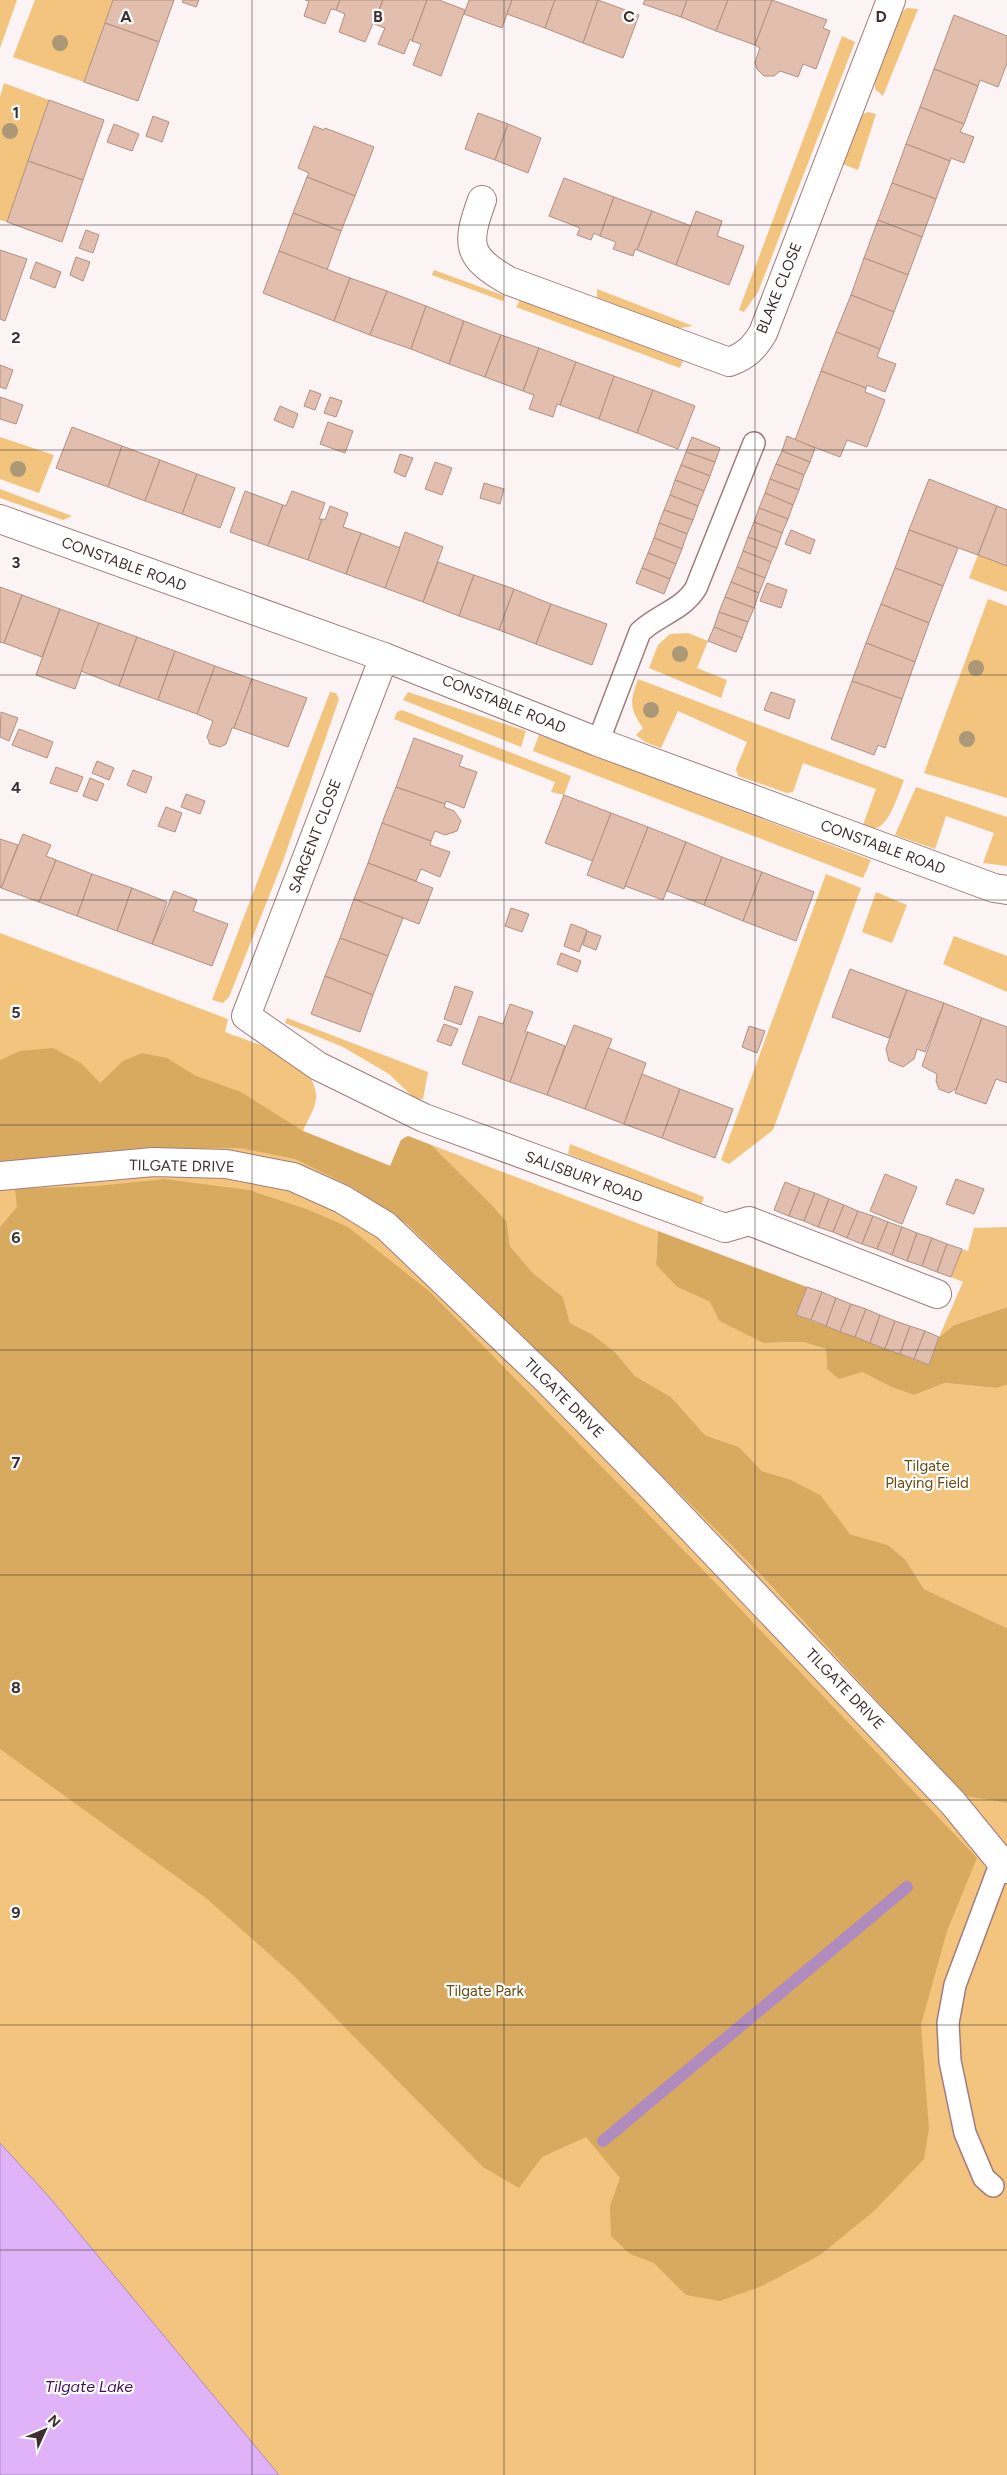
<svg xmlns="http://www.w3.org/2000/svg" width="1007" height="2475" viewBox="0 0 1007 2475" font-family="Figtree,sans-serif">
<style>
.green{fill:#f2c47d}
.forest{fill:#d8aa60}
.water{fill:#e0b3f9;stroke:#b08bbd}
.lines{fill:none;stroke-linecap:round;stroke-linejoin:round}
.stream{stroke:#b08bbd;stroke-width:12}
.building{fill:#e1beae;stroke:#b19080}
.service-casing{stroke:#a17c7d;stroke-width:24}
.minor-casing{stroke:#a17c7d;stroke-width:30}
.service{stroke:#fff;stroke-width:21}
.minor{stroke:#fff;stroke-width:28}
.tree{fill:#ac9777}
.grid{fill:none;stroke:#3f2f30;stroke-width:1;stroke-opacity:0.55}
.labels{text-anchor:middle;stroke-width:4.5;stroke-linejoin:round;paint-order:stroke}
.street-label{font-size:15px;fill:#3f2f30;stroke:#fff}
.park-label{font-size:15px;fill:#6a4b11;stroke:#fff}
.water-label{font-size:16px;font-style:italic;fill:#460b5e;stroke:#fff}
.grid-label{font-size:16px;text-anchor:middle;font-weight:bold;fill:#3f2f30;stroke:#fff;stroke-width:4.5;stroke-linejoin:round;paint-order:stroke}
</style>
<rect width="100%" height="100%" fill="#fcf3f4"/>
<!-- green -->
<g class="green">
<polygon points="0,0 17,0 0,48"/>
<polygon points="35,0 113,0 84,82 13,57"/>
<polygon points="907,8 918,9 883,96 875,89 875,78 899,14"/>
<polygon points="842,36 855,42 758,292 744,312 739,310"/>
<polygon points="4,83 49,100 7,222 0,220 0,97"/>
<polygon points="868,112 876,114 858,170 840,163 861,115"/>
<polygon points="434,270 505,296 503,301 432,275"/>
<polygon points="597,289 693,326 674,329 597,300"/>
<polygon points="520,300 683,361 680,368 516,307"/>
<polygon points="0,437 54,455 39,493 0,479"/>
<polygon points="0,489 72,516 63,520 0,498"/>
<polygon points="978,555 1007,566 1007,592 969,578"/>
<polygon points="988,599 1007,606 1007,798 924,773"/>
<polygon points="688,633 708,641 697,668 727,680 721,698 649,668 658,645 670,634"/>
<path d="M638 679 904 780C899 792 889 827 875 828 872 828 866 826 863 825L876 789 803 763 793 792 787 793 738 776 736 769 747 742 678 711 661 748 645 742 636 735 643 728C629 708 630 701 638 679Z"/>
<polygon points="330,692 336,693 339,699 283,861 229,997 223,1003 212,1000"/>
<polygon points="408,692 526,731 521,747 403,700"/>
<polygon points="402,710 571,776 564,795 551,792 555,782 394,719 397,712"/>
<polygon points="539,735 871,860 863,878 533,751"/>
<polygon points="916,787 1007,817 1007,866 983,863 994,833 946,816 935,849 895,835"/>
<polygon points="826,874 861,888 773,1130 729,1164 721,1160"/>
<polygon points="876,892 907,905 892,943 862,932"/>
<path d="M0 933 228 1019 225 1032C254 1044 314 1057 316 1095 317 1107 307 1120 303 1131L391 1166 401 1140 408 1136 658 1231 656 1265 677 1287 710 1302 719 1321 763 1343 803 1342 826 1349 827 1369 862 1372 891 1387 914 1395 945 1383 996 1388 1007 1385V1628L924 1589 905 1559 888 1545 850 1534 789 1479 762 1471 739 1447 705 1435 671 1397 635 1376 615 1352 592 1334 570 1323 563 1297 533 1273 510 1246 507 1222 490 1203 431 1146 407 1224 525 1339 763 1577 964 1796 1007 1803V2475H0Z"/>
<polygon points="954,936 1007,956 1007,992 943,964"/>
<polygon points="287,1018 428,1072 423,1099 415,1099 389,1074 343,1047 285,1023"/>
<polygon points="570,1144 704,1197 701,1206 568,1154"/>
<polygon points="1007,1227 1007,1307 954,1325 939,1337 963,1282 951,1277 962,1249 968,1251 974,1228"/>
</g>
<!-- forest -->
<g class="forest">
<polygon points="53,1048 81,1063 100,1083 123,1061 142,1053 167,1058 196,1076 241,1092 303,1131 390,1166 401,1140 408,1136 431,1145 490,1203 507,1222 510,1246 533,1273 563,1297 570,1323 592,1334 615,1352 635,1376 671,1397 705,1435 739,1447 762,1471 789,1479 820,1495 850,1534 888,1545 905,1559 924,1589 1007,1628 1007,1803 964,1796 763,1577 525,1339 407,1224 350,1186 295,1159 240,1148 158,1148 0,1162 0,1060 20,1051"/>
<polygon points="164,1179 249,1190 309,1210 348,1227 430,1292 704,1571 977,1858 947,1931 921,2025 929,2129 924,2159 874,2211 820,2255 762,2286 720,2301 686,2295 654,2263 630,2254 611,2236 610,2206 620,2178 586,2137 542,2157 519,2188 483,2167 295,1977 206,1898 0,1749 0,1227 17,1207 15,1189 97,1186"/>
<polygon points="658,1231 807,1287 796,1315 929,1365 939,1337 954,1325 1007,1307 1007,1385 996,1388 945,1383 914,1395 891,1387 862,1372 839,1379 827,1369 826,1349 803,1342 763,1343 719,1321 710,1302 677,1287 656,1265"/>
</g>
<!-- water -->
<polygon class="water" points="0,2143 50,2198 279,2475 0,2475"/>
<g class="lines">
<!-- stream -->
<polyline class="stream" points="603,2141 907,1887"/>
</g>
<!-- building -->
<g class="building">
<polygon points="113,0 174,0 159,42 105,23"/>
<polygon points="183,0 199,0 196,7 182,2"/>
<polygon points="305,0 340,0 336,10 331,9 325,24 304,16 309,1"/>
<polygon points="340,0 383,0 365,42 339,32 345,14 336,10"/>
<polygon points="383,0 427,0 412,41 410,39 404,54 378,44 385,28 374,24"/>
<polygon points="427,0 439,0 465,10 441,76 413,65 421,44 412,41"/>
<polygon points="469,0 512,0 502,28 464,14"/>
<polygon points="512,0 555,0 545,28 507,14"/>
<polygon points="555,0 598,0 583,43 545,28"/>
<polygon points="598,0 639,15 623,58 583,43"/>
<polygon points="645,0 687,0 681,17 643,4"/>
<polygon points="687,0 728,0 716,31 681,17"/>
<polygon points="728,0 772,0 755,45 716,31"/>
<polygon points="772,0 827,20 823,28 830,31 816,69 803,64 798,77 780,71 774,76 764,76 757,69 755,62 760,48 755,45"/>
<polygon points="954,15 1007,36 1007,63 998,87 980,80 978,86 934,69"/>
<polygon points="105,23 159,42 138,101 84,82"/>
<polygon points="934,69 978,86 964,124 920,107"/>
<polygon points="49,100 104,120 83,180 28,161"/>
<polygon points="920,107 964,124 960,132 974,137 964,163 951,158 950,161 906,144"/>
<polygon points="478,113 508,124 495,160 465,149"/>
<polygon points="153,116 169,122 162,142 146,136"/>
<polygon points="114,124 139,134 132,151 107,142"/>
<polygon points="508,124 541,138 528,173 495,160"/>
<polygon points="314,126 324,130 325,128 374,147 355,196 307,177 309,173 298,168"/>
<polygon points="906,144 950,161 936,199 892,183"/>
<polygon points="28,161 83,180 62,242 7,222"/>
<polygon points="307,177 355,196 341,231 293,213"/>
<polygon points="564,178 614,197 600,236 594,233 591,240 577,235 580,228 549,216"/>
<polygon points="892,183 936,199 922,237 878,220"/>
<polygon points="614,197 652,211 637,250 635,249 633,256 613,249 616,242 600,236"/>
<polygon points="652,211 691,226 676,265 637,250"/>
<polygon points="696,211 722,221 717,236 744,246 729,285 676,265"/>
<polygon points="293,213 341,231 327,270 279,251"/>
<polygon points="878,220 922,237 908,275 864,258"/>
<polygon points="86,230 99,235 93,253 79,248"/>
<polygon points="0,250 27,259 5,321 0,319"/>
<polygon points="279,251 350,278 334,321 263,293"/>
<polygon points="76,257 90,262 83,281 70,275"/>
<polygon points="864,258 908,275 894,312 851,295"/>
<polygon points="36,262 61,272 55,288 30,278"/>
<polygon points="350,278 387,291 370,335 334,321"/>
<polygon points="387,291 426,306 411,349 370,335"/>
<polygon points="851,295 894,312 880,349 836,332"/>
<polygon points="426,306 464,321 449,364 411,349"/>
<polygon points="464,321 501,335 485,377 449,364"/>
<polygon points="836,332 880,349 877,357 896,364 885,392 867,385 866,388 821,371"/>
<polygon points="501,335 539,348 523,391 485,377"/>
<polygon points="539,348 576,362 560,405 557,404 553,417 529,409 534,395 523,391"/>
<polygon points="576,362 614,376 599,419 560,405"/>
<polygon points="0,365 13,370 6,389 0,387"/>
<polygon points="821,371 866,388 865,392 885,400 867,447 847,440 840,457 795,440"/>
<polygon points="614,376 653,390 637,433 599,419"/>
<polygon points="310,390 321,394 315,410 304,406"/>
<polygon points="653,390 695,406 678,449 637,433"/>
<polygon points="0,397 23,405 16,424 0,419"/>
<polygon points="330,397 342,401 336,417 324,413"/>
<polygon points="280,406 298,414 293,428 274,420"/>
<polygon points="328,422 353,431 345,453 320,444"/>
<polygon points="72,427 122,446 108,487 56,468"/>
<polygon points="787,436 815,448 810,462 782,451"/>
<polygon points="692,437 720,448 715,462 686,452"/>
<polygon points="122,446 160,460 145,501 108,487"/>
<polygon points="782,451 810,462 804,475 776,464"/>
<polygon points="686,452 715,462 710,476 681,465"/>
<polygon points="400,454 413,458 405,477 394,472"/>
<polygon points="160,460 197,474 182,514 145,501"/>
<polygon points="435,462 452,468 442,495 425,489"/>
<polygon points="776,464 804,475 799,490 770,479"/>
<polygon points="681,465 710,476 704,491 675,480"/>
<polygon points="197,474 235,488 220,528 182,514"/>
<polygon points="770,479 799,490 793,505 765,493"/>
<polygon points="929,479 997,506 978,555 909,530"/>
<polygon points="675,480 704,491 698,506 670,495"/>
<polygon points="484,483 504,489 500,504 480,498"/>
<polygon points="245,491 283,505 268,546 230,532"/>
<polygon points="292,491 325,503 319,519 322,519 308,560 268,546 283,505 286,506"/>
<polygon points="765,493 793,505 788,519 759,508"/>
<polygon points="670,495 698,506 693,520 664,510"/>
<polygon points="330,506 348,513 343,527 361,533 346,574 308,560 322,519 325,520"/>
<polygon points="997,506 1007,510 1007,566 978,555"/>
<polygon points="759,508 788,519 782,533 754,522"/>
<polygon points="664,510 693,520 687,534 659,523"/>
<polygon points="754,522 782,533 777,548 748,537"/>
<polygon points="659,523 687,534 682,549 654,538"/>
<polygon points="791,530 815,540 810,554 785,544"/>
<polygon points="909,530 958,548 943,586 895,568"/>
<polygon points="405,532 443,547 423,602 385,588"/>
<polygon points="361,533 400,548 385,588 346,574"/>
<polygon points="748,537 777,548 771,562 743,551"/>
<polygon points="654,538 682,549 676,564 648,553"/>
<polygon points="743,551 771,562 765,578 737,567"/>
<polygon points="648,553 676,564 670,579 642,568"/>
<polygon points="438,562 474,575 459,616 423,602"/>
<polygon points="737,567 765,578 759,593 731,582"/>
<polygon points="642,568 670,579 664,594 636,583"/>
<polygon points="895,568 943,586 929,623 881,604"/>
<polygon points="474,575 514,589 499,630 459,616"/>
<polygon points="731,582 759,593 754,608 725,597"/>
<polygon points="767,583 787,590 781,608 760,601"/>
<polygon points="0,587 22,595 4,643 0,642"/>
<polygon points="514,589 551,604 536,644 499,630"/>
<polygon points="22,595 60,609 42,657 4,643"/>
<polygon points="725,597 754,608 748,622 719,612"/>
<polygon points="551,604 607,624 592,665 536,644"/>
<polygon points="881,604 929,623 915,662 866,643"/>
<polygon points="60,609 99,623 75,689 36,675"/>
<polygon points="719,612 748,622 742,638 714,627"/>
<polygon points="99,623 137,637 119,686 81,671"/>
<polygon points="714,627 742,638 736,652 708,641"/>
<polygon points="137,637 175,651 158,700 119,686"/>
<polygon points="866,643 915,662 902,699 852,681"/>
<polygon points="175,651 215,666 197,714 158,700"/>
<polygon points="215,666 252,679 234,728 232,728 226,744 220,747 210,744 207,737 213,721 197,714"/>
<polygon points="252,679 307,698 288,747 234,728"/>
<polygon points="852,681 902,699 885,748 878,745 874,755 831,739"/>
<polygon points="771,692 795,700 789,719 764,710"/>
<polygon points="1,712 18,718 9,741 0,737"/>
<polygon points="19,729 53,742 47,758 12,745"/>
<polygon points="414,738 463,756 459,766 477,772 464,808 446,801 445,804 396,787"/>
<polygon points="97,761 114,768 109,780 92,773"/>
<polygon points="56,767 83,777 77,792 50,783"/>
<polygon points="133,770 152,777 146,793 127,785"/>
<polygon points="90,778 104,784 97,801 83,796"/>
<polygon points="396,787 445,804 444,807 454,811 461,821 457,831 445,835 435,831 431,841 382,823"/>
<polygon points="186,794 205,801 200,814 181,807"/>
<polygon points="564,795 611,813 593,861 545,843"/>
<polygon points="166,807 182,813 175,832 158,826"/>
<polygon points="611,813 648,827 624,889 587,875"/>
<polygon points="382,823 431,841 430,845 450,852 440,877 421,869 416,881 368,863"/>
<polygon points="648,827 686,842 663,900 625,886"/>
<polygon points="23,834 51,845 46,856 56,860 39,902 1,888"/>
<polygon points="0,839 18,845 1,888 0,887"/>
<polygon points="686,842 722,857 704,905 667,891"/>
<polygon points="722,857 762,872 743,921 704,905"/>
<polygon points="56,860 92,874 77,916 39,902"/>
<polygon points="368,863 433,888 419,924 354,899"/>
<polygon points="762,872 814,892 796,941 743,921"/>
<polygon points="92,874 132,888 117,931 77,916"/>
<polygon points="132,888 167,902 152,944 117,931"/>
<polygon points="174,891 197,900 193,911 228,924 212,966 152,944"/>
<polygon points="354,899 403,918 388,956 340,938"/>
<polygon points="511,908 529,914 522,932 505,926"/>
<polygon points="571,924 587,930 579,952 564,946"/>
<polygon points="587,931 601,936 596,950 583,945"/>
<polygon points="340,938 388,956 373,995 325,976"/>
<polygon points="561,953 581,961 577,972 557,964"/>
<polygon points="850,969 907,990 889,1038 832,1017"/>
<polygon points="325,976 373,995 360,1032 311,1014"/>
<polygon points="455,986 473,992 461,1025 444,1019"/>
<polygon points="907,990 944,1003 925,1052 917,1049 914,1059 903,1067 889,1061 886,1049"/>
<polygon points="944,1003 982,1018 957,1088 949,1093 939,1089 936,1081 937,1074 922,1066"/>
<polygon points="510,1004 533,1012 525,1032 528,1032 510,1082 462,1064 479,1016 503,1024"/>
<polygon points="982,1018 1007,1027 1007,1083 996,1079 986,1104 955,1093"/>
<polygon points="444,1024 458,1029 451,1046 437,1041"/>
<polygon points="574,1025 612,1039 585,1109 547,1095"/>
<polygon points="749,1026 765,1031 757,1053 742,1047"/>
<polygon points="528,1032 565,1046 547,1095 510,1082"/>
<polygon points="608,1048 646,1063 624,1124 585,1109"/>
<polygon points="642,1074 680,1089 662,1138 624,1124"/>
<polygon points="680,1089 733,1109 715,1158 662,1138"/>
<polygon points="885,1174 917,1187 902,1224 870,1211"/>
<polygon points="956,1179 984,1189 974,1214 946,1204"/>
<polygon points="785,1182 800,1188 789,1216 774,1210"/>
<polygon points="800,1188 815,1193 804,1221 789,1216"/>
<polygon points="815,1193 829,1199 818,1227 804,1221"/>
<polygon points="829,1199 844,1205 833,1232 818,1227"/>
<polygon points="844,1205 858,1211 847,1238 833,1232"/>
<polygon points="858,1211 873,1216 862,1244 847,1238"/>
<polygon points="873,1216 888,1222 877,1249 862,1244"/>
<polygon points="888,1222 902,1227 892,1255 877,1249"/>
<polygon points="902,1227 917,1233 907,1261 892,1255"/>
<polygon points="917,1233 932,1238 922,1266 907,1261"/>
<polygon points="932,1238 947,1244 937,1272 922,1266"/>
<polygon points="947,1244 962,1249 951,1277 937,1272"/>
<polygon points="807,1287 822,1292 811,1320 796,1315"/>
<polygon points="822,1292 836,1298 826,1326 811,1320"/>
<polygon points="836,1298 851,1304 840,1332 826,1326"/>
<polygon points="851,1304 866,1309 855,1337 840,1332"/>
<polygon points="866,1309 880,1315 870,1343 855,1337"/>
<polygon points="880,1315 895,1321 885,1349 870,1343"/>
<polygon points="895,1321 910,1326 900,1354 885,1349"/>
<polygon points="910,1326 925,1331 914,1359 900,1354"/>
<polygon points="925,1331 939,1337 929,1365 914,1359"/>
</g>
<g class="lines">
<defs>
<g id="service">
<path d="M598 742 640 632C657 615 683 610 696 588L754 443"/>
<polyline points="993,2186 984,2178 965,2133 950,2061 948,2023 955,1985 1001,1862"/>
</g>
<g id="minor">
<path d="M482 200C466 244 466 257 509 281L729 362C746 356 754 348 763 333L891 0"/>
<polyline points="0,519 384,657 598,742 994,888 1007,890"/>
<polyline points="384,657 246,1016 318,1066 424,1118 725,1228 749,1221 937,1294"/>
<polyline points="0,1176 153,1162 226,1164 293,1177 342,1199 386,1226 548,1381 651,1486 953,1803 1007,1869"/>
</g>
</defs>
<!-- service casing -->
<use href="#service" class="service-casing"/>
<!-- minor casing -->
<use href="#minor" class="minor-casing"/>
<!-- service -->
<use href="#service" class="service"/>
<!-- minor -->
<use href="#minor" class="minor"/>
</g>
<!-- trees -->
<g class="tree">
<circle cx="60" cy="43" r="8"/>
<circle cx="10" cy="131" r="8"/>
<circle cx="18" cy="469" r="8"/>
<circle cx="680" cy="654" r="8"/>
<circle cx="976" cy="668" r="8"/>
<circle cx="651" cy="710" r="8"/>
<circle cx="967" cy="739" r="8"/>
</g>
<!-- grid -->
<path class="grid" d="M252 0V2475M504 0V2475M755 0V2475M0 225H1007M0 450H1007M0 675H1007M0 900H1007M0 1125H1007M0 1350H1007M0 1575H1007M0 1800H1007M0 2025H1007M0 2250H1007"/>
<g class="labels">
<!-- street labels -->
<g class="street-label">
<text transform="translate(779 288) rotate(-68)" y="5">BLAKE CLOSE</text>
<text transform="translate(124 564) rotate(20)" y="5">CONSTABLE ROAD</text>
<text transform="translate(504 704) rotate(22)" y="5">CONSTABLE ROAD</text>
<text transform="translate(315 836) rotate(-69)" y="5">SARGENT CLOSE</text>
<text transform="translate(883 847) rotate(20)" y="5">CONSTABLE ROAD</text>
<text transform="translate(182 1166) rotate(1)" y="5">TILGATE DRIVE</text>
<text transform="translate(584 1177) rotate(20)" y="5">SALISBURY ROAD</text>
<text transform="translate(564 1398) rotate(45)" y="5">TILGATE DRIVE</text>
<text transform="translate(845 1689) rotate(46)" y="5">TILGATE DRIVE</text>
</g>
<!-- park labels -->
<g class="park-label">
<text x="927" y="1471">Tilgate<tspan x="927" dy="17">Playing Field</tspan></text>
<text x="485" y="1996">Tilgate Park</text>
</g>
<!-- water labels -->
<g class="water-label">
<text x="89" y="2392">Tilgate Lake</text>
</g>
</g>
<g class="grid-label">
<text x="126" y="22">A</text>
<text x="378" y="22">B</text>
<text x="629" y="22">C</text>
<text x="881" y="22">D</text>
<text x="16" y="118">1</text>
<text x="16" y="343">2</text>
<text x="16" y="568">3</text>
<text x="16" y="793">4</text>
<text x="16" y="1018">5</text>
<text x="16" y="1243">6</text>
<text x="16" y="1468">7</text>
<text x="16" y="1693">8</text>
<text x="16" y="1918">9</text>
</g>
<!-- north arrow -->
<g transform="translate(45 2430) rotate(46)" stroke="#ffffff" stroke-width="4" paint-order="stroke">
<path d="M0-4L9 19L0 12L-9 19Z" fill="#3f2f30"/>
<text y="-8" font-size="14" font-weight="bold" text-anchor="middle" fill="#3f2f30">N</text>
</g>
</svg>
